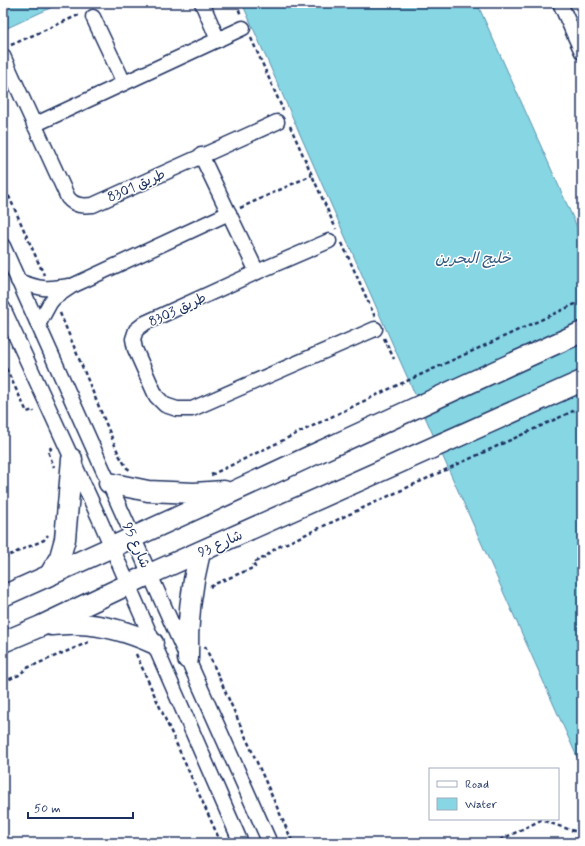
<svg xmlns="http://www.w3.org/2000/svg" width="585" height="846" viewBox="0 0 585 846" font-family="Mynerve,'Playpen Sans Arabic',sans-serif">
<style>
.water{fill:#87d6e4;stroke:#5c93ae}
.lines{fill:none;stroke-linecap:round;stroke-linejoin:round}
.street-casing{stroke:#1b2f5e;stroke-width:17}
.secondary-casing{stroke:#1b2f5e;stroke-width:23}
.path{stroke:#1b2f5e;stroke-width:2.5;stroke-dasharray:4 3;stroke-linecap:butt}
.street{stroke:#fff;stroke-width:14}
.secondary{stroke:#fff;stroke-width:20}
.labels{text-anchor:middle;stroke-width:3;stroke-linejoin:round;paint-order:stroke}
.street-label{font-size:14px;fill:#1b2f5e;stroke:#fff}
.water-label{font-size:15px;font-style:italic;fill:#365980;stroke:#fff}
</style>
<rect width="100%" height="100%" fill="#fff"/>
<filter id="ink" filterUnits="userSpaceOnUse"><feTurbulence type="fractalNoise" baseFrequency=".025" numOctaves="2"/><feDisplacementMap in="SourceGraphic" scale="8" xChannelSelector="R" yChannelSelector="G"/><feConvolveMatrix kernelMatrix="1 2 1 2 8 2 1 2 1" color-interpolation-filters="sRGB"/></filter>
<g filter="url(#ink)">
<!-- water -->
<g class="water">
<polygon points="3,3 61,3 3,30"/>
<polygon points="242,3 477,3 582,238 582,768 401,363"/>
</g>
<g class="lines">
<defs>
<g id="street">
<polyline points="202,3 218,40"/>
<polyline points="560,3 582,52"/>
<polyline points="93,17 124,83"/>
<path d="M3 56 68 198C75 206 82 206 93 205L277 122"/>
<polyline points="34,125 243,28"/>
<polyline points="201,155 257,272"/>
<polyline points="329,241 257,272 145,323 136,330 133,339 135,349 156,396 165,405 177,409 192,409 375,329"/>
<polyline points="3,246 270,843"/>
<path d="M18 281C41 289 45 290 69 286"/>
<polyline points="3,308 100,520 241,843"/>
<polyline points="38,325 50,303 54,298 72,286 229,213"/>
</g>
<g id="secondary">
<polyline points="109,483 148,491 194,493 224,491"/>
<polyline points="49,576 60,557 65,539 72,459"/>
<path d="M3 596C197 510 388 419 582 332"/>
<path d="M51 625C60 625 69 623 78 624 105 625 129 632 153 643"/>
<polyline points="3,642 41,626 150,574 582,381"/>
<path d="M188 659C187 622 191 588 200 552"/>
</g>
</defs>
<!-- street casing -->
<use href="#street" class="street-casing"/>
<!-- secondary casing -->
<use href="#secondary" class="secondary-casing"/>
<!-- path -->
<g class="path">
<polyline points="236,3 241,15"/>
<polyline points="251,38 283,110"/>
<polyline points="11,45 81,14"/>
<polyline points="290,126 336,229"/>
<polyline points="3,183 44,275"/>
<polyline points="240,208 312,175"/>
<polyline points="342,243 375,317"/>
<polyline points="60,313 119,455 127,468 130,470"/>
<polyline points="384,338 394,359"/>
<polyline points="3,362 27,412 33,410 34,412"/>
<polyline points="50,447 51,449 48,451 54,467"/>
<polyline points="211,475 387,390 582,301"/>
<polyline points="3,558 44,540 48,535"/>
<polyline points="210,587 217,583 255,567 253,563 265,557 276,548 582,407"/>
<polyline points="205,646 293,843"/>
<polyline points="136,654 221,843"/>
<polyline points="3,682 19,675 27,668 89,642"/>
<polyline points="494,843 541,820 577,832 582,830"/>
</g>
<!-- street -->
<use href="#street" class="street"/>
<!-- secondary -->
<use href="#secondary" class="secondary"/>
</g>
</g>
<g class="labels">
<!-- street labels -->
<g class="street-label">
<text transform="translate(136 185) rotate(-24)" y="5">طريق 8301</text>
<text transform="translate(177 309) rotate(-25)" y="5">طريق 8303</text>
<text transform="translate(220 543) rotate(-24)" y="5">شارع 93</text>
<text transform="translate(137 545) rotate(66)" y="5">شارع 95</text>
</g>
<!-- water labels -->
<g class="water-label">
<text x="473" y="263">خليج البحرين</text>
</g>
</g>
<!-- margin -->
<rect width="585" height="846" fill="none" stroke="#fff" stroke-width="16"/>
<rect x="8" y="8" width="569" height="830" fill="none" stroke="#1b2f5e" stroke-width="1.5" filter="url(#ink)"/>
<!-- legend -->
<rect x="429" y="768" width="130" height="52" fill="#ffffff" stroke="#a4acbf"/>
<rect x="437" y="781" width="20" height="6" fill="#ffffff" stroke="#a4acbf"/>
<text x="465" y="788" font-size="12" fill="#1b2f5e">Road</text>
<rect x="437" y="798" width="20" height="12" fill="#87d6e4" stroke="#a4acbf"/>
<text x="465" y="808" font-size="12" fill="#1b2f5e">Water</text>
<!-- scale -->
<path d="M28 812v6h105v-6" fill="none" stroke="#1b2f5e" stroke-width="2"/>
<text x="34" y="812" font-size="12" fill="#1b2f5e" stroke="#ffffff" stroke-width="3" paint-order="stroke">50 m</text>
</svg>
